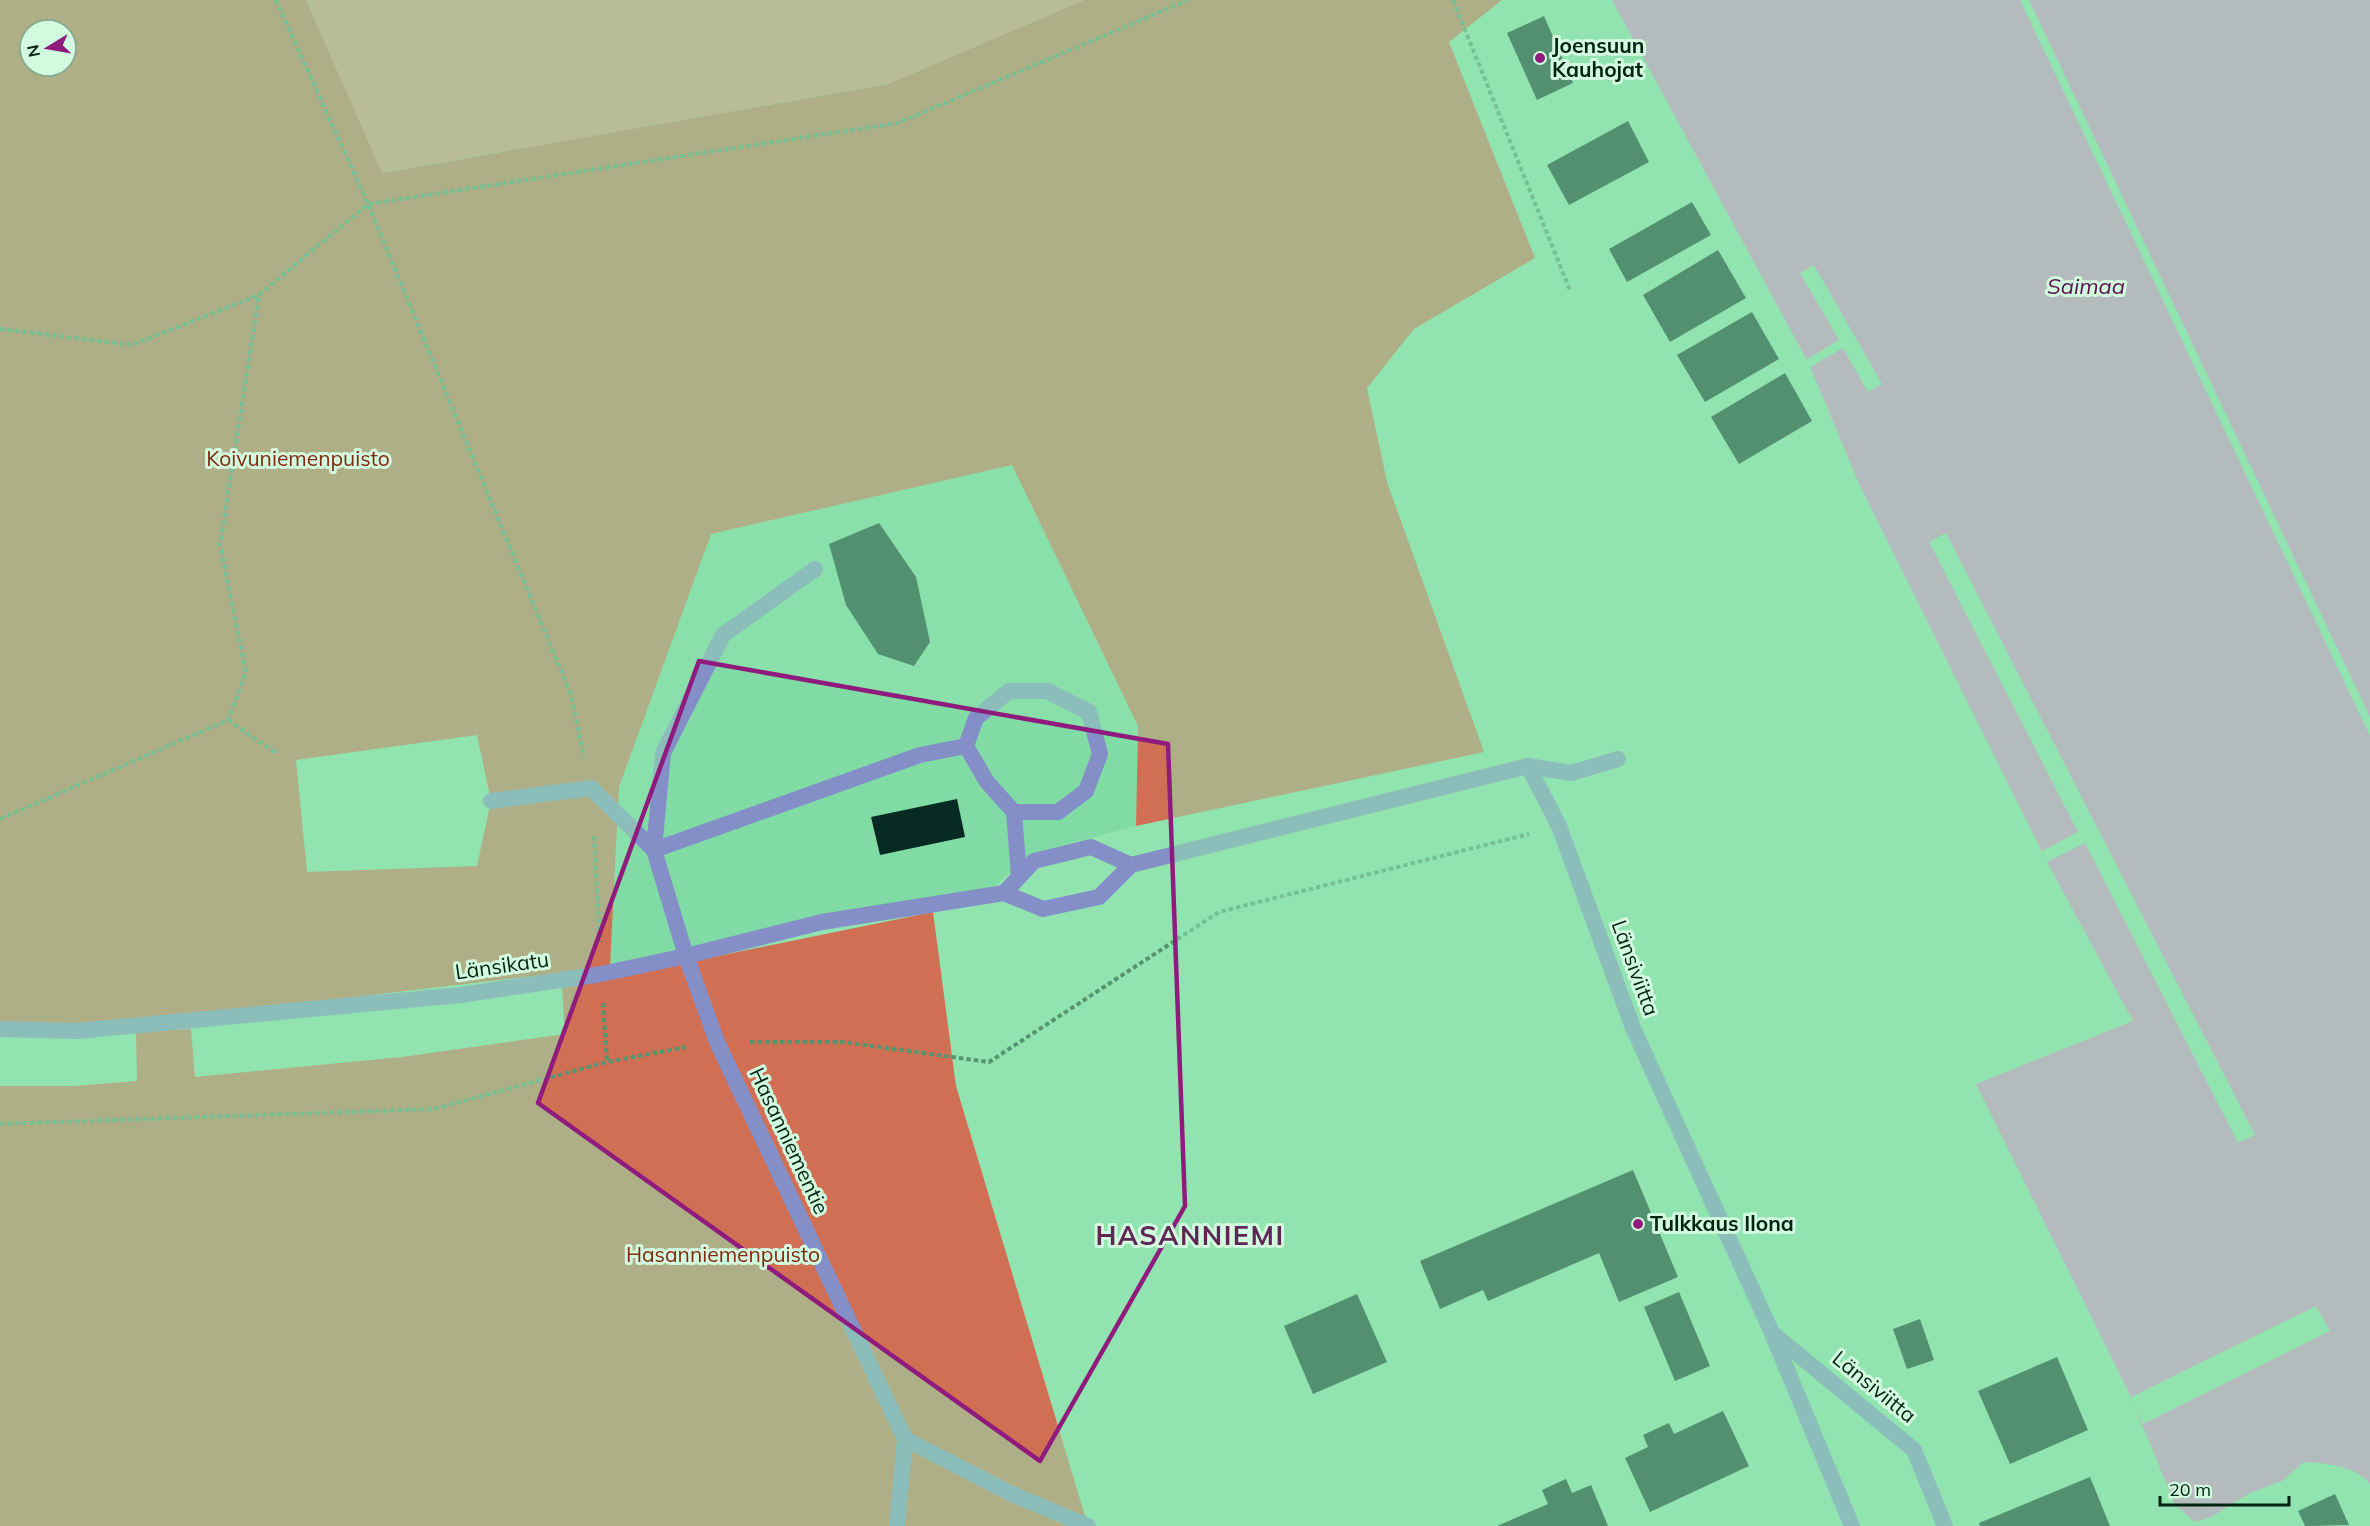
<svg xmlns="http://www.w3.org/2000/svg" width="2370" height="1526" viewBox="0 0 2370 1526" font-family="Mulish,sans-serif">
<style>
.built{fill:#80dba4}
.green{fill:#e98e76}
.forest{fill:#d16f55;fill-rule:evenodd}
.water{fill:#de8bca}
.pier{fill:#91e3b0}
.building{fill:#072b23}
.lines{fill:none;stroke-linecap:round;stroke-linejoin:round}
.path{stroke:#56956f;stroke-width:4;stroke-dasharray:4.5 3;stroke-linecap:butt}
.service{stroke:#848fc7;stroke-width:16}
.minor{stroke:#848fc7;stroke-width:16}
.marked{fill:none;stroke:#8f1c7d;stroke-width:4.5;stroke-linejoin:round}
.poi-dot{fill:#8f1c7d;stroke:#d2fadf;stroke-width:2}
.labels{text-anchor:middle;stroke-width:6;stroke-linejoin:round;paint-order:stroke}
.poi-label{font-size:21px;font-weight:bold;fill:#012412;stroke:#d2fadf;text-anchor:start}
.park-label{font-size:21px;fill:#82290f;stroke:#d2fadf}
.street-label{font-size:21px;fill:#012412;stroke:#d2fadf}
.water-label{font-size:22px;font-style:italic;fill:#5c124f;stroke:#d2fadf}
.district-label{font-size:27px;font-weight:bold;letter-spacing:1.5px;fill:#5f2854;stroke:#d2fadf}
</style>
<rect width="100%" height="100%" fill="#91e3b0"/>
<!-- built -->
<polygon class="built" points="1012,465 1138,726 1136,826 1030,854 994,887 610,967 619,787 711,534"/>
<!-- green -->
<polygon class="green" points="306,0 1084,0 888,84 381,173"/>
<!-- forest -->
<g class="forest">
<path d="M0 0H306L382 173 888 84 1084 0H1502L1449 42 1535 258 1414 329 1367 388 1387 482 1484 752 1136 826 1138 726 1012 465 711 534 619 787 610 967 312 1002 79 1024 0 1023ZM30 30H66V66H30ZM477 735 491 801 477 866 307 872 296 760Z"/>
<polygon points="933,912 956,1086 1088,1526 0,1526 0,1086 73,1086 137,1081 136,1032 191,1029 195,1077 402,1057 565,1034 562,988"/>
</g>
<!-- water -->
<path class="water" d="M1612 0H2370V1484C2357 1466 2325 1463 2304 1462L2282 1481 2250 1493 2211 1517 2195 1522 2175 1505 2131 1397 1976 1084 2133 1021 2047 862 1860 486 1809 364Z"/>
<!-- pier -->
<g class="pier">
<polygon points="2020,0 2029,0 2370,717 2370,736"/>
<polygon points="1814,265 1882,384 1868,392 1843,348 1807,369 1804,361 1839,340 1800,273"/>
<polygon points="1946,533 2255,1135 2238,1143 2085,843 2047,862 2042,851 2078,832 1929,542"/>
<polygon points="2316,1306 2330,1331 2143,1424 2131,1397"/>
</g>
<!-- building -->
<g class="building">
<polygon points="1544,16 1573,83 1537,100 1507,33"/>
<polygon points="1628,121 1649,162 1569,205 1547,165"/>
<polygon points="1692,202 1711,235 1627,282 1609,249"/>
<polygon points="1718,250 1746,298 1670,342 1643,295"/>
<polygon points="1752,312 1779,359 1705,402 1677,355"/>
<polygon points="1785,373 1812,421 1739,464 1711,417"/>
<polygon points="879,523 916,577 930,642 914,666 878,654 846,605 829,544"/>
<polygon points="957,799 965,837 880,855 871,817"/>
<polygon points="1633,1170 1678,1277 1619,1302 1599,1253 1488,1301 1483,1290 1440,1309 1420,1261"/>
<polygon points="1679,1292 1710,1366 1675,1381 1644,1307"/>
<polygon points="1357,1294 1387,1362 1313,1394 1284,1326"/>
<polygon points="1920,1319 1934,1360 1907,1369 1893,1329"/>
<polygon points="2057,1357 2088,1430 2010,1464 1978,1391"/>
<polygon points="1723,1411 1749,1466 1650,1512 1625,1458 1648,1447 1643,1435 1669,1423 1674,1434"/>
<polygon points="2090,1477 2110,1526 1980,1526 1979,1523"/>
<polygon points="1566,1479 1572,1493 1591,1485 1608,1526 1497,1526 1548,1504 1542,1490"/>
<polygon points="2335,1494 2349,1525 2305,1526 2298,1511"/>
</g>
<g class="lines">
<!-- path -->
<g class="path">
<polyline points="276,0 368,204 571,695 584,757"/>
<polyline points="1453,0 1570,290"/>
<polyline points="0,329 132,345 259,295"/>
<polyline points="228,720 277,754"/>
<polyline points="0,819 228,720 246,672 220,545 259,295 368,204 898,123 1188,0"/>
<polyline points="594,836 600,942"/>
<polyline points="603,1003 607,1062"/>
<polyline points="750,1042 842,1042 989,1062 1219,912 1529,834"/>
<polyline points="0,1124 434,1109 607,1062 686,1047"/>
</g>
<!-- service -->
<g class="service">
<polyline points="1528,766 1559,826 1633,1028 1772,1333 1914,1450 1945,1526"/>
<polyline points="1528,766 1571,773 1618,759"/>
<polyline points="491,801 591,788 654,850"/>
<polyline points="1014,812 1019,877"/>
<polyline points="654,850 920,755 966,746 987,782 1014,812 1058,812 1086,791 1100,754 1089,712 1047,691 1009,691 976,718 966,746"/>
<polyline points="686,956 654,850 663,753 723,635 815,569"/>
<polyline points="1773,1336 1852,1526"/>
</g>
<!-- minor -->
<g class="minor">
<polyline points="1004,893 1034,861 1091,847 1131,865"/>
<polyline points="686,956 717,1042 905,1439 1012,1494 1088,1526"/>
<polyline points="0,1029 77,1031 461,995 601,974 686,956 822,922 1004,893 1043,909 1099,897 1131,865 1528,766"/>
<polyline points="897,1526 905,1439"/>
</g>
</g>
<!-- marked area -->
<path d="M0 0H2370V1526H0ZM699 661 1168 744 1185 1206 1040 1461 538 1103Z" fill="#91e3b0" fill-opacity=".55" fill-rule="evenodd"/>
<path class="marked" d="M699 661 1168 744 1185 1206 1040 1461 538 1103Z"/>
<!-- markers -->
<g class="poi-dot">
<circle cx="1540" cy="58" r="6"/>
<circle cx="1638" cy="1224" r="6"/>
</g>
<g class="labels">
<!-- poi labels -->
<g class="poi-label">
<text x="1552" y="53">Joensuun<tspan x="1552" dy="24">Kauhojat</tspan></text>
<text x="1650" y="1231">Tulkkaus Ilona</text>
</g>
<!-- park labels -->
<g class="park-label">
<text x="298" y="466">Koivuniemenpuisto</text>
<text x="723" y="1262">Hasanniemenpuisto</text>
</g>
<!-- street labels -->
<g class="street-label">
<text transform="translate(502 966) rotate(-8)" y="7">Länsikatu</text>
<text transform="translate(1635 968) rotate(70)" y="7">Länsiviitta</text>
<text transform="translate(789 1141) rotate(65)" y="7">Hasanniementie</text>
<text transform="translate(1874 1387) rotate(39)" y="7">Länsiviitta</text>
</g>
<!-- water labels -->
<g class="water-label">
<text x="2086" y="294">Saimaa</text>
</g>
<!-- district labels -->
<g class="district-label">
<text x="1190" y="1245">HASANNIEMI</text>
</g>
</g>
<!-- north arrow -->
<g transform="translate(48 48) rotate(259)"><circle r="28" fill="#d2fadf" stroke="#7ea48d" stroke-width="1.5"/>
<path d="M0-4.5L10 22L0 15L-10 22Z" fill="#8f1c7d"/>
<text y="-9" font-size="16" font-weight="bold" text-anchor="middle" fill="#012412">N</text>
</g>
<!-- scale -->
<path d="M2160 1496v9h129v-9" fill="none" stroke="#012412" stroke-width="3"/>
<text x="2169" y="1496" font-size="18" fill="#012412" stroke="#d2fadf" stroke-width="4.5" paint-order="stroke">20 m</text>
</svg>
